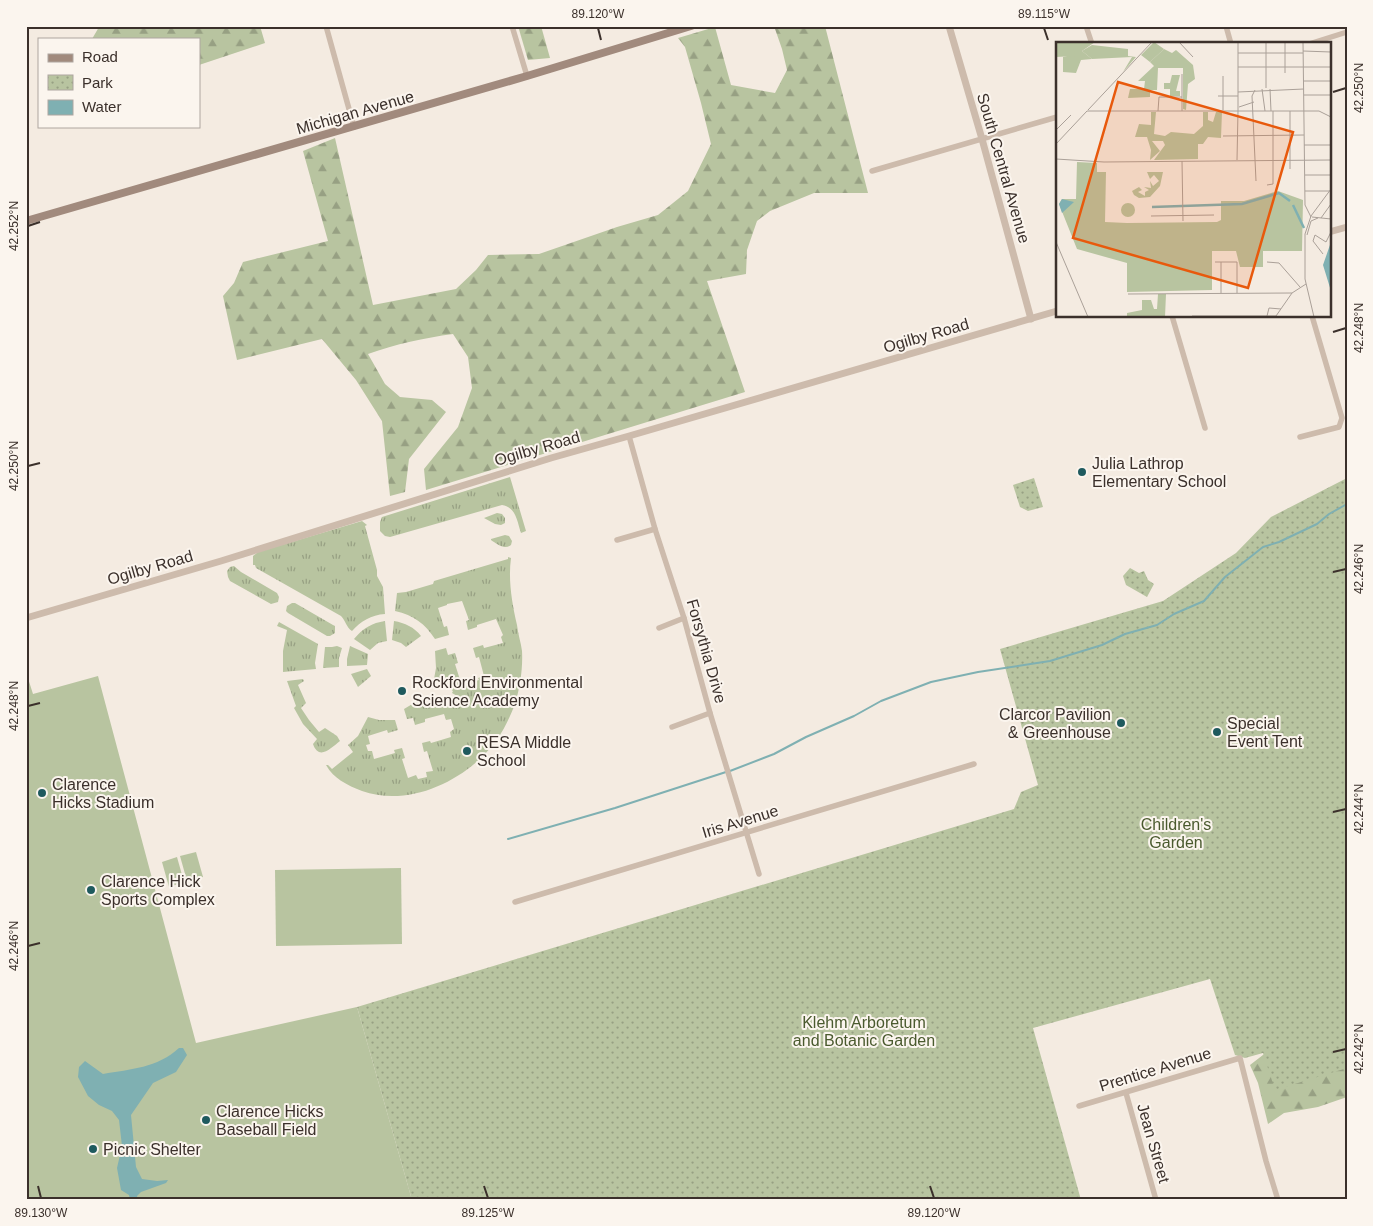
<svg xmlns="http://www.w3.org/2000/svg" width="1373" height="1226" viewBox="0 0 1373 1226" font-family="Helvetica,sans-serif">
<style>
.grass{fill:url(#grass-tufts)}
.forest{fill:url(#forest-firs)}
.park{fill:url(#park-dots)}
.pitch{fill:#b8c4a0}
.water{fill:#7fb0b2}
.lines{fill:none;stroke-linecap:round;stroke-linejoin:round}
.stream{stroke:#7fb0b2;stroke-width:2}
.minor{stroke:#cdbbac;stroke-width:5.5}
.tertiary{stroke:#cdbbac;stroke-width:7}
.secondary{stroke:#a18a7d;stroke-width:8}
.ticks{fill:none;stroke:#3b302b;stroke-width:2}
.poi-dot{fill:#1f5a5e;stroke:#fbf5ee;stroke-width:2}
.labels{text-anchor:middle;stroke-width:4;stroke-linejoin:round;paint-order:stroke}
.street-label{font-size:16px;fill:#3b302b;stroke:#fbf5ee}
.poi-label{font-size:16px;fill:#3b302b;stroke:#fbf5ee;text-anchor:start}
.park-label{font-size:16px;fill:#4a5a2e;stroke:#fbf5ee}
.inset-river{fill:none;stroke:#7fb0b2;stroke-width:2.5}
.inset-road{fill:none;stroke:#aaa098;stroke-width:1}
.view{fill:#e8590c;fill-opacity:0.15;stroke:#e8590c;stroke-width:2.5}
.inset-edge{fill:none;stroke:#3b302b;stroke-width:2.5}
.neatline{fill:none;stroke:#3b302b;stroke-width:2}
.ticks-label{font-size:12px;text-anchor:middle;fill:#3b302b}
</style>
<defs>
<pattern id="grass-tufts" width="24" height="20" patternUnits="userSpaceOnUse" patternTransform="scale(1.25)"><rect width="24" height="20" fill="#b8c4a0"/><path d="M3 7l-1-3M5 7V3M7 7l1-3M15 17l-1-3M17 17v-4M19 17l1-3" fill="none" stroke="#97a083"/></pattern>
<pattern id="forest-firs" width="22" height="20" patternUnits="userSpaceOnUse" patternTransform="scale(1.25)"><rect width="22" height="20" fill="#b8c4a0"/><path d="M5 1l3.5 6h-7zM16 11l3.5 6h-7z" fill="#97a083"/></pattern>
<pattern id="park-dots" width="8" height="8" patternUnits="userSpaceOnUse" patternTransform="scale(1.25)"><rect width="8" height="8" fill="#b8c4a0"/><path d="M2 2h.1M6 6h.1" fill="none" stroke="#97a083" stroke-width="1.8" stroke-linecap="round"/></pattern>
</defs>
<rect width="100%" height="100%" fill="#f4ebe1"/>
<!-- grass -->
<g class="grass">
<path d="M510 477 526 531 521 533C517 521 516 507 502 505L390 537 385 536 380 531V522L382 517Z"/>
<polygon points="497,513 502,514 505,518 505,523 501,525 495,524 484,518"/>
<path d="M362 521 367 525 365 526 377 570V576L383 587 385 614C371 615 361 621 352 631 346 627 346 621 341 616L256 568 255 565H253V556L258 552Z"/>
<path d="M505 535 509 536 512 541 511 545C504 550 497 544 491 540V539Z"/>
<path d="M508 557 511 558C508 580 512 603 517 625 518 634 521 643 522 651 523 668 520 688 515 704 510 717 504 730 496 741 467 780 410 808 362 791 347 785 334 779 326 765H328L332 769 353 752 348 745 358 736 368 717 379 720H395L398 730 388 733 387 730 368 736 370 744 366 745 368 751H372L374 759 395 753 394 750 402 748 405 758 402 759 408 778 416 775 418 779 427 777 426 772 433 771 427 751 424 752 422 743 430 741 431 743 451 737 450 732 454 729 451 719 446 720 444 714 425 719V722L415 725 413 718 407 719 404 709 419 700 422 706 430 702 428 700 430 698 437 702 438 700 444 702 446 699 455 704 457 702H458L459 701 458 700 459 697 452 693 453 691 446 686 447 683 440 680 439 682 434 679 436 668 435 651 446 648 448 655 455 653 458 663 455 664 461 683 468 681 469 683 479 680 478 678 484 676 479 657 476 658 473 648 483 645 484 648 503 643 501 637 503 635 496 619 477 625V627L468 630 466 621 469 620 462 601 447 604V605L438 608 444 627 447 626 449 635 435 639C425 624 414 615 395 611L397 593 406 592 433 584 434 581 508 559Z"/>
<polygon points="234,566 241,572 277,593 279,597 278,602 271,604 230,581 228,577 227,571 230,567"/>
<polygon points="292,603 295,603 333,625 335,626 335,633 330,636 327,636 288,613 286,611 287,606"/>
<path d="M385 621 387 641 378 643 370 650 354 639C363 628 372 623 385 621Z"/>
<path d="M394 621C405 623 414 627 421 636L406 647 401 643 392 640Z"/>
<polygon points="279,622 318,644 315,663 316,669 283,672 283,651 287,630 277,626"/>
<polygon points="337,646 342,648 339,658 339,667 323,668 325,647 332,647"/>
<polygon points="350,646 368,654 367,665 347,666 347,659"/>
<polygon points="367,669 371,676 358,687 351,674"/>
<path d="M303 679 304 681 298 685 306 703 301 708 309 720 319 732 325 728 337 736 340 741C331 748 319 761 313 744L317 739 303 724 294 708 296 706 287 681Z"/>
</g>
<!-- forest -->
<g class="forest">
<polygon points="102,26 260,26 265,43 199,65 199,39 92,39 99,27"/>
<polygon points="518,26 541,26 550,58 528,60"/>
<path d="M774 26H825L868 193H814L770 211 757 221 747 250 746 274 707 281 745 392 426 490 424 469 458 427 472 388 468 357 453 334C424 338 396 344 368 354L385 384 400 397 432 400 446 412 409 459 405 492 390 496 382 421 356 380 322 339 237 360 223 296 234 283 243 262 328 241 303 151 335 138 373 305 456 289 476 270 488 255 539 254 617 227 658 215 688 191 711 144 701 103 685 47 678 38 715 27 731 85 775 93 787 70 782 49Z"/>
<polygon points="1347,1025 1347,1097 1318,1107 1284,1113 1268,1124 1258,1083 1250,1065 1276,1045"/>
</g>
<!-- park -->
<g class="park">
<polygon points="1034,478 1043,507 1028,511 1020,507 1013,485"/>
<polygon points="1347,478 1347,1068 1275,1090 1263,1053 1245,1058 1235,1055 1210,979 1033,1028 1081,1200 412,1200 357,1007 1014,809 1021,792 1038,785 1000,649 1163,601 1236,553 1271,517"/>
<polygon points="1130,568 1139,573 1144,571 1148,580 1154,584 1147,597 1126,585 1123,576"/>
</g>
<!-- pitch -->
<g class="pitch">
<polygon points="26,672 33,694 98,676 196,1043 357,1007 412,1200 26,1200"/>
<polygon points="196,852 203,877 187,881 180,856"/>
<polygon points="177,857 184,882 169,887 162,862"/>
<polygon points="401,868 402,944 276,946 275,870"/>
</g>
<!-- water -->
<path class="water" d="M179 1048H183L187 1055 176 1072 153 1083 131 1115 136 1167 142 1179 157 1181 168 1180 166 1183 141 1192 137 1196 138 1200H130L129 1195 121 1190 117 1168 122 1146 119 1120 112 1111 99 1105 88 1096 78 1077 79 1067 85 1061 103 1074C131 1069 157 1068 179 1048Z"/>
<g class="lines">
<!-- stream -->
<g class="stream">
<polyline points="730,771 774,754 806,737 854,716 881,701 931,682 978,672 1050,661 1102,645 1125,634 1157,625 1174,614 1204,601 1225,577 1263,547 1279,542 1317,524 1329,514 1347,504"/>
<polyline points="508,839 615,808 726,772"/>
</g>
<!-- minor -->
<g class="minor">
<polyline points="326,26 354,127"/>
<polyline points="512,26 527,76"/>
<polyline points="1086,26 1092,44"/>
<polyline points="1226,26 1231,44"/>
<polyline points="1309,44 1347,32"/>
<polyline points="872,171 1057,117"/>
<polyline points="1172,316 1205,428"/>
<polyline points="629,436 655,529 684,618 710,713 759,874"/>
<polyline points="1300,437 1339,427 1342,418 1312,316"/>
<polyline points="617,540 655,529"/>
<polyline points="659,628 684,618"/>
<polyline points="672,727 710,713"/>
<polyline points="515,902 974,764"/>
<polyline points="1126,1093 1156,1200"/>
<polyline points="1079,1106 1240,1058 1266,1161 1278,1200"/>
</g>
<!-- tertiary -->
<g class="tertiary">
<polyline points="949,26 982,139 1031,319"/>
<polyline points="1329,232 1347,227"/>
<polyline points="26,618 221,561 551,458 629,436 1057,311"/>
</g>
<!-- secondary -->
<polyline class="secondary" points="26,221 527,76 691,26"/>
</g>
<!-- ticks -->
<path class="ticks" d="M598 28 601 40M1044 28 1048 40M1333 92 1346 88M28 226 40 222M1333 332 1346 328M28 466 40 463M1333 572 1346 569M28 706 40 703M1333 812 1346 809M28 946 40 943M1333 1052 1346 1049M38 1186 41 1198M484 1186 488 1198M930 1186 934 1198"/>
<!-- markers -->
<g class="poi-dot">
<circle cx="1082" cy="472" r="5"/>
<circle cx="402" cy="691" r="5"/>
<circle cx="1121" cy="723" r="5"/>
<circle cx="1217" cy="732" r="5"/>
<circle cx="467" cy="751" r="5"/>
<circle cx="42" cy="793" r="5"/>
<circle cx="91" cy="890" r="5"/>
<circle cx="206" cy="1120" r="5"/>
<circle cx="93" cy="1149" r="5"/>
</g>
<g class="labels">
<!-- street labels -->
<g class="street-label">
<text transform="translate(355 112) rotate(-16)" y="6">Michigan Avenue</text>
<text transform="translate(1004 168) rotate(74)" y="6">South Central Avenue</text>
<text transform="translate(926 335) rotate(-16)" y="6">Ogilby Road</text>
<text transform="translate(537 448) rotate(-16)" y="6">Ogilby Road</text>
<text transform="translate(150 567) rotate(-16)" y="6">Ogilby Road</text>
<text transform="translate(707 651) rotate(74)" y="6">Forsythia Drive</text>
<text transform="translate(740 821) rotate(-17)" y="6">Iris Avenue</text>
<text transform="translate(1155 1069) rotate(-17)" y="6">Prentice Avenue</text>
<text transform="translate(1154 1143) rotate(74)" y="6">Jean Street</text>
</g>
<!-- poi labels -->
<g class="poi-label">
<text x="1092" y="469">Julia Lathrop<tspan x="1092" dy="18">Elementary School</tspan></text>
<text x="412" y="688">Rockford Environmental<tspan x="412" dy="18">Science Academy</tspan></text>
<text x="1111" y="720" text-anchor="end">Clarcor Pavilion<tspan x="1111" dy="18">&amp; Greenhouse</tspan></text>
<text x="1227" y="729">Special<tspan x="1227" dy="18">Event Tent</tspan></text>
<text x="477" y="748">RESA Middle<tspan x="477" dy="18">School</tspan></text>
<text x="52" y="790">Clarence<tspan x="52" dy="18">Hicks Stadium</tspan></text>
<text x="101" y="887">Clarence Hick<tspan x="101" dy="18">Sports Complex</tspan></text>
<text x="216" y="1117">Clarence Hicks<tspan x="216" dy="18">Baseball Field</tspan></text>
<text x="103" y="1155">Picnic Shelter</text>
</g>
<!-- park labels -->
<g class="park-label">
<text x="1176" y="830">Children's<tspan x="1176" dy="18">Garden</tspan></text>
<text x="864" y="1028">Klehm Arboretum<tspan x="864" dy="18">and Botanic Garden</tspan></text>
</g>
</g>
<!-- overview -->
<g transform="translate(1056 42)">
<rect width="275" height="275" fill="#f4ebe1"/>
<path d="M98 0 108 7 94 20 85 13ZM36 3 72 7V14L80 15 67 30 76 15 36 17 26 9ZM116 33H124L120 49H124V54H114V47H108V41H114ZM91 130H107L104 144 94 155 83 156 78 153 76 149 83 145 86 148 82 150 89 154V150L93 148 88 145 95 146 94 139 97 144 103 139 98 133 94 137ZM102 252H110L109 275H71V271L86 268V258H95L98 267H101Z" fill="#b8c4a0"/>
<path d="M0 0H39L26 9 36 17 25 18 20 31 7 30V15L11 14ZM108 7 116 11 120 8 137 23 139 37 132 42 130 68 127 67V26H102L101 48H94V55L72 56 74 47H88L89 39H82L98 24 94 20ZM95 70H100L98 92 109 94 115 90 138 92 147 84V70H152V78L157 80 160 70H166L165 96 152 95 147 102H142V117L98 118 109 103 107 99H96L104 109 94 118 95 108 91 95H79L83 82 95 83Z" fill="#b8c4a0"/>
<path d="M0 0H18L19 14 0 15ZM222 149 247 158 246 209H207V225H184L180 209H156V248L71 250V181L161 180 165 178V159H188Z" fill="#b8c4a0"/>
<path d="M21 120 41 121V130H50L49 180 71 181V221L21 207 3 162 6 157H20ZM65 168a7 7 0 1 1 14 0a7 7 0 1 1-14 0Z" fill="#b8c4a0"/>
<path d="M6 157 18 160 6 171 3 162ZM275 200 274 231 275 249 267 223Z" fill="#7fb0b2"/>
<path class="inset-river" d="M237 163 248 186M96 165 186 162 223 151 234 159"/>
<path class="inset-road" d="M123 0 137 15M182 0V69M247 0 249 163 255 175M247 9 275 10M182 11H247M182 25H275M229 31V0M126 32V69M167 34V68M247 39H275M210 46V0M206 47 209 69M214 47 215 69M199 48 196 54 200 139M182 50 248 47M248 53H275M162 54H182M183 65 198 60M32 68 96 0M102 69 103 55H126M234 69V127M0 88 15 73M167 94 248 93M0 102 31 69H263L275 75M248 103H275M0 117 48 120 275 118M181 118 182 69M126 119 127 179M249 133H275M211 143 217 142V69M249 149H273M95 174 158 173M256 175 275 177M265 176 275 162M251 193 255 179 262 176M0 200 32 275M267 212 257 199 259 193 270 200 275 190M159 220H181V251M211 220 223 221 244 245M165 251V220M72 252 236 251M136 274H220M211 274 213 266 225 267M220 274 236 251 250 242M258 275 249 237V192L255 174 275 147"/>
<path class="view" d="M62 40 237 90 192 246 17 196Z"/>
<rect width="275" height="275" class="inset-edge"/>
</g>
<!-- border -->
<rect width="1373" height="1226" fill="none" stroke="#fbf5ee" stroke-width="55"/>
<!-- legend -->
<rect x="38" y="38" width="162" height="90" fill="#fbf5ee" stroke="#aea6a0"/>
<rect x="48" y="54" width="25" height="8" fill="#a18a7d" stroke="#aea6a0"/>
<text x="82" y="62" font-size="15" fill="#3b302b">Road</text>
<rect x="48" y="75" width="25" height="15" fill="url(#park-dots)" stroke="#aea6a0"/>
<text x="82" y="88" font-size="15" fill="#3b302b">Park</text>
<rect x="48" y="100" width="25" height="15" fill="#7fb0b2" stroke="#aea6a0"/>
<text x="82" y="112" font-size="15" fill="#3b302b">Water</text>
<rect x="28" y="28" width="1318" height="1170" class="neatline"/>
<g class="ticks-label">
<text x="598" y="18">89.120°W</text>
<text x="1044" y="18">89.115°W</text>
<text transform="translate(1359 88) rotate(-90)" y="4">42.250°N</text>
<text transform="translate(14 226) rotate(-90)" y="4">42.252°N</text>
<text transform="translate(1359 328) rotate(-90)" y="4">42.248°N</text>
<text transform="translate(14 466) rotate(-90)" y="4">42.250°N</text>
<text transform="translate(1359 569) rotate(-90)" y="4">42.246°N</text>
<text transform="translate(14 706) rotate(-90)" y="4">42.248°N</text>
<text transform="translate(1359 809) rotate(-90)" y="4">42.244°N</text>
<text transform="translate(14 946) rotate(-90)" y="4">42.246°N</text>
<text transform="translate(1359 1049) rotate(-90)" y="4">42.242°N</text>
<text x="41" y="1217">89.130°W</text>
<text x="488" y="1217">89.125°W</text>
<text x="934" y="1217">89.120°W</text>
</g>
</svg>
